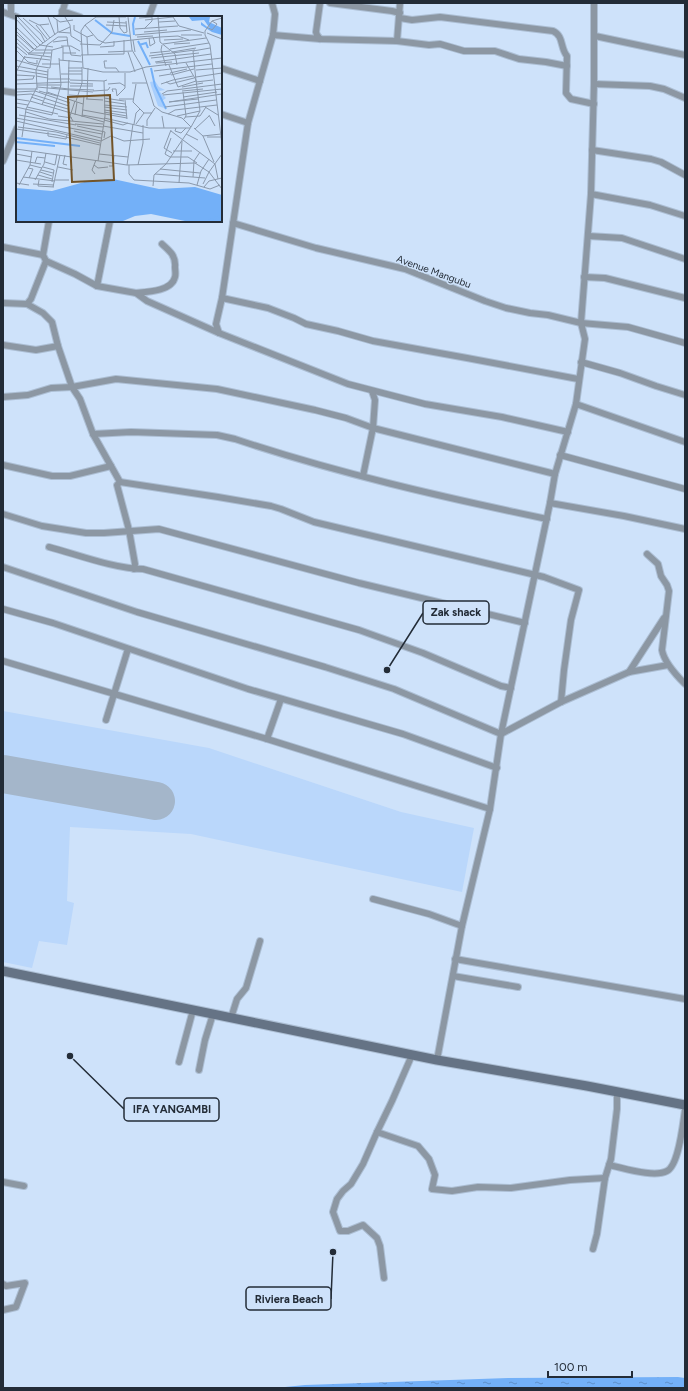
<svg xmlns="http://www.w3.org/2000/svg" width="688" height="1391" viewBox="0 0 688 1391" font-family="Figtree,sans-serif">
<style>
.built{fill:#bad7fb}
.water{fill:url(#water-ripples)}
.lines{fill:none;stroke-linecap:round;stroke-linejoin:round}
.runway{stroke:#a4b6ca;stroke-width:38}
.street-casing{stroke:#acbed3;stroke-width:8}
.secondary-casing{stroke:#acbed3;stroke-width:11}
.street{stroke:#8c97a3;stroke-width:6}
.secondary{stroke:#657385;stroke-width:9}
.labels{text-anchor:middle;stroke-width:3;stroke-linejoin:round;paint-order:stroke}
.street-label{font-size:10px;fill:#232c37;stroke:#cee2fa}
.inset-river{fill:none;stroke:#73b0f8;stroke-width:2}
.inset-road{fill:none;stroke:#8a99ac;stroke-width:1}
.view{fill:#725429;fill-opacity:0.15;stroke:#725429;stroke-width:2}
.inset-edge{fill:none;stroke:#232c37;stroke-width:2}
.leader{fill:none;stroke:#232c37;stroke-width:1.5}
.callout-dot{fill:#232c37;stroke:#cee2fa;stroke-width:1.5}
.callout{fill:#cee2fa;stroke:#232c37;stroke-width:1.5}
.callout-label{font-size:11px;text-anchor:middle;font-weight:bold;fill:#232c37}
</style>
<defs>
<pattern id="water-ripples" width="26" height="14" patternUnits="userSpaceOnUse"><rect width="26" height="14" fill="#73b0f8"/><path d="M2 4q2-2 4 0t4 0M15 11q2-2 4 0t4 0" fill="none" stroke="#5e8fca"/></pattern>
</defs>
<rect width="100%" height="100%" fill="#cee2fa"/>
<!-- built -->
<polygon class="built" points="3,711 209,748 401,812 474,828 462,892 191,834 70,827 67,901 74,903 67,945 39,941 32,968 3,962"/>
<!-- water -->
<polygon class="water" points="678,1377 685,1378 685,1388 275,1388 305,1385 508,1378"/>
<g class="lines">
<!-- runway -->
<polyline class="runway" points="3,774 156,801"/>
<defs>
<g id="street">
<polyline points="330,3 392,11 400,13"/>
<polyline points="62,11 80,17"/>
<polyline points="3,12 17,17"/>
<polyline points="11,14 11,3"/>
<polyline points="61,17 65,3"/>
<polyline points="149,17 154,3"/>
<path d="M400 18 412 20 440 17 553 31C564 36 560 48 567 56L566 93 571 99 594 104"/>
<polyline points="273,35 320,39 397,41 429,45 440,44 464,51 495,51 519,59 546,62 567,66"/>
<polyline points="595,36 685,55"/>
<polyline points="320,39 317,35 316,32 320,3"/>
<polyline points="397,41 400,3"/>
<polyline points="221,68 260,81"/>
<polyline points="594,84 650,86 664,89 685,98"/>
<polyline points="3,91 17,93"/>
<polyline points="221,114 248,123"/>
<polyline points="592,150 651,159 661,162 685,175"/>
<polyline points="3,161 17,128"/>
<polyline points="591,194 650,205 685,216"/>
<polyline points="49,221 43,255 46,261 31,299 27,304 43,313 52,322 58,346 72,387 80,399 93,434 120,482 117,485 129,530 135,564 134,569"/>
<polyline points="233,223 316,248 405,269 485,301 506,308 530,313 548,315 581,323 628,327 685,343"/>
<polyline points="588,236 622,238 685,259"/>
<polyline points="3,247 43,255"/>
<polyline points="46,261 75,274 97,286 136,293 147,301 219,333 348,384 425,404 502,417 568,432"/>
<polyline points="584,277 605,278 685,298"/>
<polyline points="97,286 110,221"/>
<path d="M136 293C148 292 172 291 175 277 176 274 175 270 175 267 176 256 170 251 162 244"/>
<polyline points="222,298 268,308 294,318 306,324 338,331 373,341 467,358 578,379"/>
<polyline points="3,303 27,304"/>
<polyline points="219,333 216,324 222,298 248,123 273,35 275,14 272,3"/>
<polyline points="3,345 36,350 58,346"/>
<polyline points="581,362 620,373 656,386 685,395"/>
<polyline points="3,397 28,395 51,388 72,387 116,379 217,389 315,410 346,418 373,428 555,474"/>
<polyline points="576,404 685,442"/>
<path d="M93 434 131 432 217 435 235 439C337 473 442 497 547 519"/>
<polyline points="560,455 685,489"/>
<polyline points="3,465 52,476 70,476 111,466"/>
<polyline points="363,476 373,428 375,400 372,391"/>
<polyline points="120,482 218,497 271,506 281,509 314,522 544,577 579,590 571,620 564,670 561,702"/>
<polyline points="550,503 624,516 685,529"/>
<polyline points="3,514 42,526 86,533 104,533 159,529 359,583 525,623"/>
<path d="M49 547C76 554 115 569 143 569L359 630 423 653 501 686 511 688"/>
<path d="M647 554 658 564 661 576 667 585 669 591 662 650C664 662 676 675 685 684"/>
<polyline points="3,567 137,612 325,667 394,689 501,734 561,702 629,672 668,665"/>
<polyline points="3,609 53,623 248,689 403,734 497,768"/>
<polyline points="3,661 267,739 490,809"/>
<polyline points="629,672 664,618"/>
<polyline points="106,720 128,649"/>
<polyline points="267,739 281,699"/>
<polyline points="373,899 429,914 462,926"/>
<polyline points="455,959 685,999"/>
<polyline points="453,976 518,987"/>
<polyline points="231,1018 237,999 246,988 260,941"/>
<polyline points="437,1060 462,926 490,809 501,734 550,503 555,474 576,404 585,339 581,323 591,194 594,84 594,3"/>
<polyline points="179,1062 193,1010"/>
<polyline points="199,1070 205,1040 213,1014"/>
<polyline points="377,1132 418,1146 429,1159 435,1175 432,1189 452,1191 478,1187 511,1188 570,1180 605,1178"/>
<path d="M609 1165C624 1168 654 1178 667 1171 679 1165 683 1123 685 1110"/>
<polyline points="3,1182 24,1186"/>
<polyline points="593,1249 597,1234 605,1178 611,1159 617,1109 617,1093"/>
<polyline points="384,1278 380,1246 377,1238 363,1225 348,1231 340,1231 333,1212 337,1199 343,1191 351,1184 363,1164 377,1132 392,1101 412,1055"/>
<polyline points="3,1284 6,1286 25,1283 16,1307 3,1310"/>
</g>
<polyline id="secondary" points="3,971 437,1060 587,1086 685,1105"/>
</defs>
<!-- street casing -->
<use href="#street" class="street-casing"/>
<!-- secondary casing -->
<use href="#secondary" class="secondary-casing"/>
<!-- street -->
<use href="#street" class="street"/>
<!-- secondary -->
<use href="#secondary" class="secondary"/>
</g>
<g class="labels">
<!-- street labels -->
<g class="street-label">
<text transform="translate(434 271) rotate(20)" y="4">Avenue Mangubu</text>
</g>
</g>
<!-- overview -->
<g transform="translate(16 16)">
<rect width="206" height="206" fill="#cee2fa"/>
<path d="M139 65 143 71 149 74 143 75 150 82 146 85 148 92 142 90 135 70 134 66Z" fill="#a8cefc"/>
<path d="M173 1H194L193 6 206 12V19L196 16 185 9V6L195 14 188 4 176 5ZM97 163 143 173 179 171 206 179V205H169L135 198 119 200 107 205H0V172L36 175 72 165Z" fill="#73b0f8"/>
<path class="inset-river" d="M79 4 96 17 114 20M118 19 117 8 119 1M122 25 134 49M123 29 130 27 132 32M135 52 139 70 150 93M0 122 64 130M0 126 39 130M193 205 206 199"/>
<path class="inset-road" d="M2 1 27 27M32 1 39 19M37 1 44 6 57 4M49 1 54 9 55 20 65 26M80 1H97M97 1H110M103 1 104 12 108 17 111 16 110 5M112 1 116 34 126 51 138 90 146 96 166 102 175 111M142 1 144 26 159 38 161 49M157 1 163 10 188 17M7 2 25 18 29 26M123 2 136 1M0 3 24 29 37 31M13 4 23 9 33 8M41 4 42 16M129 4 157 1M91 6 110 7M143 6 159 5M20 9 31 23M24 9 34 22M58 9V14L62 16 71 21 77 19M69 9 65 15 67 52 87 56H114L130 51 206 42M69 9 80 1M69 9 82 24 89 27 144 21M90 9 111 10M0 11 21 31M191 11 196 14 201 8 196 5M119 13 162 10M128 13 136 5V1M0 15 19 34H36M42 16 54 17M43 16 54 11M128 16 151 14M191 17 206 23M0 18 17 33M119 19 175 14M165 19H186M189 19 194 29 206 129M189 19V15L196 5 206 2M71 21 72 39M121 21 137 20M144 21 162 20 173 24M0 22 14 35M133 22 134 30 139 27 137 21M117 24 119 36M148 24 167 23M0 26 12 37H35M37 26 52 24M64 28 84 29 96 16 98 4M147 28 190 22M158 28 174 27M146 29 145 34 150 50M0 30 11 39M45 30H55L64 35M53 30 55 39 65 40M84 31 98 30V25M154 33 193 27M0 34 12 46 21 48V44M92 36 116 35M112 36 119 56M156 36 180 32M47 37H60M134 37 154 35M65 39 108 38V24M27 40 31 29 42 21H51L52 30M133 40 179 34M8 41 34 44M35 41 12 38 42 16M135 42 183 37M0 44 21 50M43 44 66 46M47 44V30M91 45H88L89 52H100L103 56M139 46 195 38M140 47 156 46M170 47 180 64 184 95 175 111M26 48H43M153 49 162 71M0 50 32 56M21 50 34 52 36 34 47 31M52 52H66M1 54 20 57M180 54 206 52M52 55H66M138 55 196 48M0 56 9 40M20 57 32 59M154 57 171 53M45 58H66M0 59 19 60M155 59 178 53M20 60 32 62M143 60 155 58M180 61 206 57M31 63H54M0 64 17 63 18 60M54 64 88 65M157 64 177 60M150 66 154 68 178 62M180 66 197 64M54 67 77 68M116 67H131M0 68 54 66M92 68 104 67 109 70M120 68 117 86 128 97H136M145 68 157 64M21 69H45M54 70H77M21 71 77 76M35 71 53 73M162 71 180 65 177 35 194 32M166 71 187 67M0 73H22M53 73 78 74M23 75 41 80M77 75 92 74 94 71M166 75 187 73M0 76 19 75 54 87M31 76 67 88M97 76 96 73H100L101 80M167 76 170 100 168 103M146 78 151 75 206 68M0 79 15 78 53 90M53 79 68 80 66 101M147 79 206 73M101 80 109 72V57M15 81 27 85M167 81 201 76M52 82 53 44M88 82 108 85M0 83 13 85M70 83 87 84M71 83 72 52M103 83H117M182 83 153 86 206 78M109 84 111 103M14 85 55 97M60 85 66 67V51M88 85 109 88M27 86 52 93M0 87 12 89M26 89 31 76 32 53M88 89 111 91M0 91 36 99 45 69 43 42M11 91 42 98M88 91 111 94M149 91 200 84M189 91 202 99M67 94 111 102M88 94 110 97M10 96 33 103 87 108M88 96 111 100M55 97 88 106M152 98 159 94 201 89M3 99 60 109M59 99 61 86M66 99 88 103M193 99 199 110M42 100 56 102M146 100 148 112M161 100 184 95M169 101 184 100 190 91M0 102 86 118M88 102 133 112H174M88 104 107 109 112 107M0 105 85 125 95 120 108 125 134 123M57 105 54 100 59 85M59 108 87 111M118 108 120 97 124 93M120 108 128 97M61 110 89 116 88 122M87 110 127 117M131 110V104L139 92M2 111 40 116 84 127M160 112 159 115 165 117 170 112M178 112 187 120M0 113 41 119 84 129M179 113 193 100M155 114 148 132 156 137M58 115 85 122M155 115 199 148 202 163M32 116V120L50 123 51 119M170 118 182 124M187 120 198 146M187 120 205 118M6 121 10 93 21 71 20 54 26 40M191 121H205M155 122 149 138 154 141H172L181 147M0 133 111 149 179 147 193 156M157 135H176M0 138 16 141M83 138 112 141M206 138 193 156 206 173M49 139 47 148 51 149M0 144 25 148M82 145 89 100 88 65 91 64M29 146 39 149 41 138M19 147 21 141 29 142M14 149 26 152M78 149 82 152 92 151M111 149 117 108M113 149V158L118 164 173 167 194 173 204 169M122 149 127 127V109M93 150H97L98 140M27 151 38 154 36 166M42 151 57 154M12 152 17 153 13 162M144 153 184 157M25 154 37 157M24 156 36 160M79 158 76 154 80 144M139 158 189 162M22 159 36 163M7 161 39 165M177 161 178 145 184 136M19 164 28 148 30 137M23 164 22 170 38 171M39 164H53M0 167 13 169M163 167 166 125M17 168 38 169M187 168 193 156M3 169 14 149 16 135M181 169 185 155 193 143M137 170 138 159 150 148 175 111M37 171 44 139M188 171 193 165 206 162"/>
<path class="view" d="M94 79 98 164 56 166 52 81Z"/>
<rect width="206" height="206" class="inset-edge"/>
</g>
<!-- callouts -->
<path class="leader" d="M387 670L423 613M70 1056L124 1109M333 1252L331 1299"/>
<g class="callout-dot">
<circle cx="387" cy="670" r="4"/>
<circle cx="70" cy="1056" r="4"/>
<circle cx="333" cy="1252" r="4"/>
</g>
<g class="callout">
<rect x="423" y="601" width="66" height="23" rx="4"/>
<rect x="124" y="1098" width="95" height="23" rx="4"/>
<rect x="246" y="1287" width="85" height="23" rx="4"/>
</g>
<g class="callout-label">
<text x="456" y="616">Zak shack</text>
<text x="172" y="1113">IFA YANGAMBI</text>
<text x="289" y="1303">Riviera Beach</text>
</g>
<!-- border -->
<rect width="688" height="1391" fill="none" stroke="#232c37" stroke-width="8"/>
<!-- scale -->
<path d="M548 1371v6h84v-6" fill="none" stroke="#232c37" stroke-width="2"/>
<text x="554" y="1371" font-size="12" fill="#232c37" stroke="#cee2fa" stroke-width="3" paint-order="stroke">100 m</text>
</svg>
